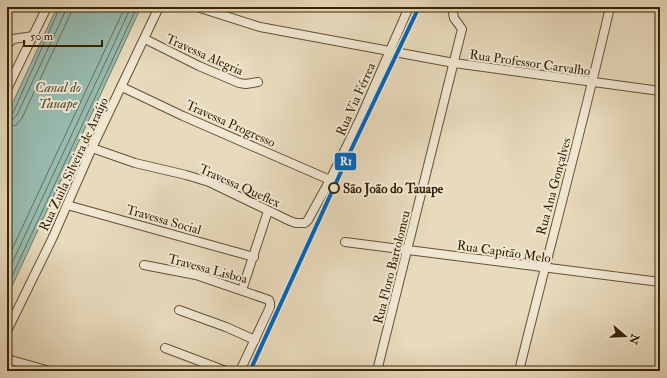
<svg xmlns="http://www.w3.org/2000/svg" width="667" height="378" viewBox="0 0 667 378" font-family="'IM FELL Double Pica',serif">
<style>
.water{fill:#97bbb0;stroke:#717e6a}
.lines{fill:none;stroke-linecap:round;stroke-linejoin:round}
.shore{stroke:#686f58;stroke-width:1}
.street-casing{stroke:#64512f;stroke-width:10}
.street{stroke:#f0e7d3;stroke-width:8}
.rail{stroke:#382300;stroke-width:3;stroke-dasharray:7 7;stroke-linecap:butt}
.rail-1-casing{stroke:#f0e7d3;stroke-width:7}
.rail-1{stroke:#0065bd;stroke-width:4}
.stop-dot{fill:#f0e7d3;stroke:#382300;stroke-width:2}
.labels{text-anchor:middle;stroke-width:4;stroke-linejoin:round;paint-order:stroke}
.street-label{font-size:13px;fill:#382300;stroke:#f0e7d3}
.stop-label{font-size:13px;font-weight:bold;fill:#382300;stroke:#f0e7d3;text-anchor:start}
.water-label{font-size:14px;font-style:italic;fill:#545135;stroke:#f0e7d3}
.line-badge{stroke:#f0e7d3;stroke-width:1.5}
.badge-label{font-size:11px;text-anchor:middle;font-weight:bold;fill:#fff}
</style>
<rect width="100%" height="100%" fill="#e8dabc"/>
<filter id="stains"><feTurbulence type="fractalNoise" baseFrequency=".005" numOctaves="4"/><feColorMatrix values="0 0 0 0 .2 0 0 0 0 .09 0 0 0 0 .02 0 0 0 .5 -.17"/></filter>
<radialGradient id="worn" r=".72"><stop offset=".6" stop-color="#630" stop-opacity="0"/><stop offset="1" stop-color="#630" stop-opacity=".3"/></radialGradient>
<!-- water -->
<polygon class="water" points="57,7 141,7 7,297 7,115"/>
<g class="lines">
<!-- shore -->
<g class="shore">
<polyline points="7,115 10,115 13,113 60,7"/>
<polyline points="7,120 13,119 17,115 65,12 66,7"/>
<polyline points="7,127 16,125 22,118 70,15 72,7"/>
<polyline points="7,260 125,7"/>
<polyline points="7,274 131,7"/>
<polyline points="7,287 137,7"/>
</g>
<defs>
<g id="street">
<polyline points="197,7 260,27 454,63 660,91"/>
<polyline points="145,39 199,66 239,83 246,84 258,82"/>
<polyline points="7,45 13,39 33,36"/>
<polyline points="122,87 183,116 330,180"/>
<polyline points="7,89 47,7"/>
<polyline points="92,148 135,163 186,175 209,182 290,221 296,223 305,223 308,220 330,180 360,119 409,7"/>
<polyline points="67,205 254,257"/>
<polyline points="345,242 660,282"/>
<polyline points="144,265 196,275 269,300 270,303 270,307 240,371"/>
<polyline points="242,290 268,211"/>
<polyline points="179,310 226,327 255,340"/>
<polyline points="7,331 53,237 92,148 159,7"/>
<polyline points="165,348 226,371"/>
<polyline points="7,359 50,371"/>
<polyline points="377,371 462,29 454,18 452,7"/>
<path d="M519 371C549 249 582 129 610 7"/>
</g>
</defs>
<!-- street casing -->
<use href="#street" class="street-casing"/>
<!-- street -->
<use href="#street" class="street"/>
<!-- rail -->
<polyline class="rail" points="250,371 351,150 419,7"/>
<defs>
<polyline id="rail-1" points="250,371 351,150 419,7"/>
</defs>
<!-- rail-1 casing -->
<use href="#rail-1" class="rail-1-casing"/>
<!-- rail-1 -->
<use href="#rail-1" class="rail-1"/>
</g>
<!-- markers -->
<circle class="stop-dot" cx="334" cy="188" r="5"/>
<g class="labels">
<!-- street labels -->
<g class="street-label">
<text transform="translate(205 54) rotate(24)" y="5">Travessa Alegria</text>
<text transform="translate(530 62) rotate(8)" y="5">Rua Professor Carvalho</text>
<text transform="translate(355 99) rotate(-66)" y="5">Rua Via Férrea</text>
<text transform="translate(231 123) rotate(24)" y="5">Travessa Progresso</text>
<text transform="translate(73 164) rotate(-65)" y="5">Rua Zuila Silveira de Araújo</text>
<text transform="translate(240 185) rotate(24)" y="5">Travessa Queflex</text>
<text transform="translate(553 186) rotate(-75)" y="5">Rua Ana Gonçalves</text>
<text transform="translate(164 219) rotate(16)" y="5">Travessa Social</text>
<text transform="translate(504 251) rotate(8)" y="5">Rua Capitão Melo</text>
<text transform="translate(391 267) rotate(-76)" y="5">Rua Floro Bartolomeu</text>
<text transform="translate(208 268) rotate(15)" y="5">Travessa Lisboa</text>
</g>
<!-- stop labels -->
<g class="stop-label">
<text x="343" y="193">São João do Tauape</text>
</g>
<!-- water labels -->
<g class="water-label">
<text x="58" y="92">Canal do<tspan x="58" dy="16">Tauape</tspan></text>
</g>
</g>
<rect class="line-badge" x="334" y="152" width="23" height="19" rx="4" fill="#0065bd"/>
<g class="badge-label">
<text x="346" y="165">R1</text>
</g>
<!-- margin -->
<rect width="667" height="378" fill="none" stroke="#e8dabc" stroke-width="24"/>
<rect x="8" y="8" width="651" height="362" fill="none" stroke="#382300" stroke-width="2"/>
<rect x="12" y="12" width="643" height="354" fill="none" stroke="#382300"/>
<!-- north arrow -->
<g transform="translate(625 336) rotate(109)" stroke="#f0e7d3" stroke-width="3" paint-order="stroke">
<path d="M0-3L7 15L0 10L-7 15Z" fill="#382300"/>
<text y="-6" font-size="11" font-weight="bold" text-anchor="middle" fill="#382300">N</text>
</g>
<!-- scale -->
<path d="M24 40v6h78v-6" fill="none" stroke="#382300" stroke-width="2"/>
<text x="30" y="40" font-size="12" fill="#382300" stroke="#f0e7d3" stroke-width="3" paint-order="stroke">50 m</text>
<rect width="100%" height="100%" filter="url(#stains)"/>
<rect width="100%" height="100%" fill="url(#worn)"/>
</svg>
